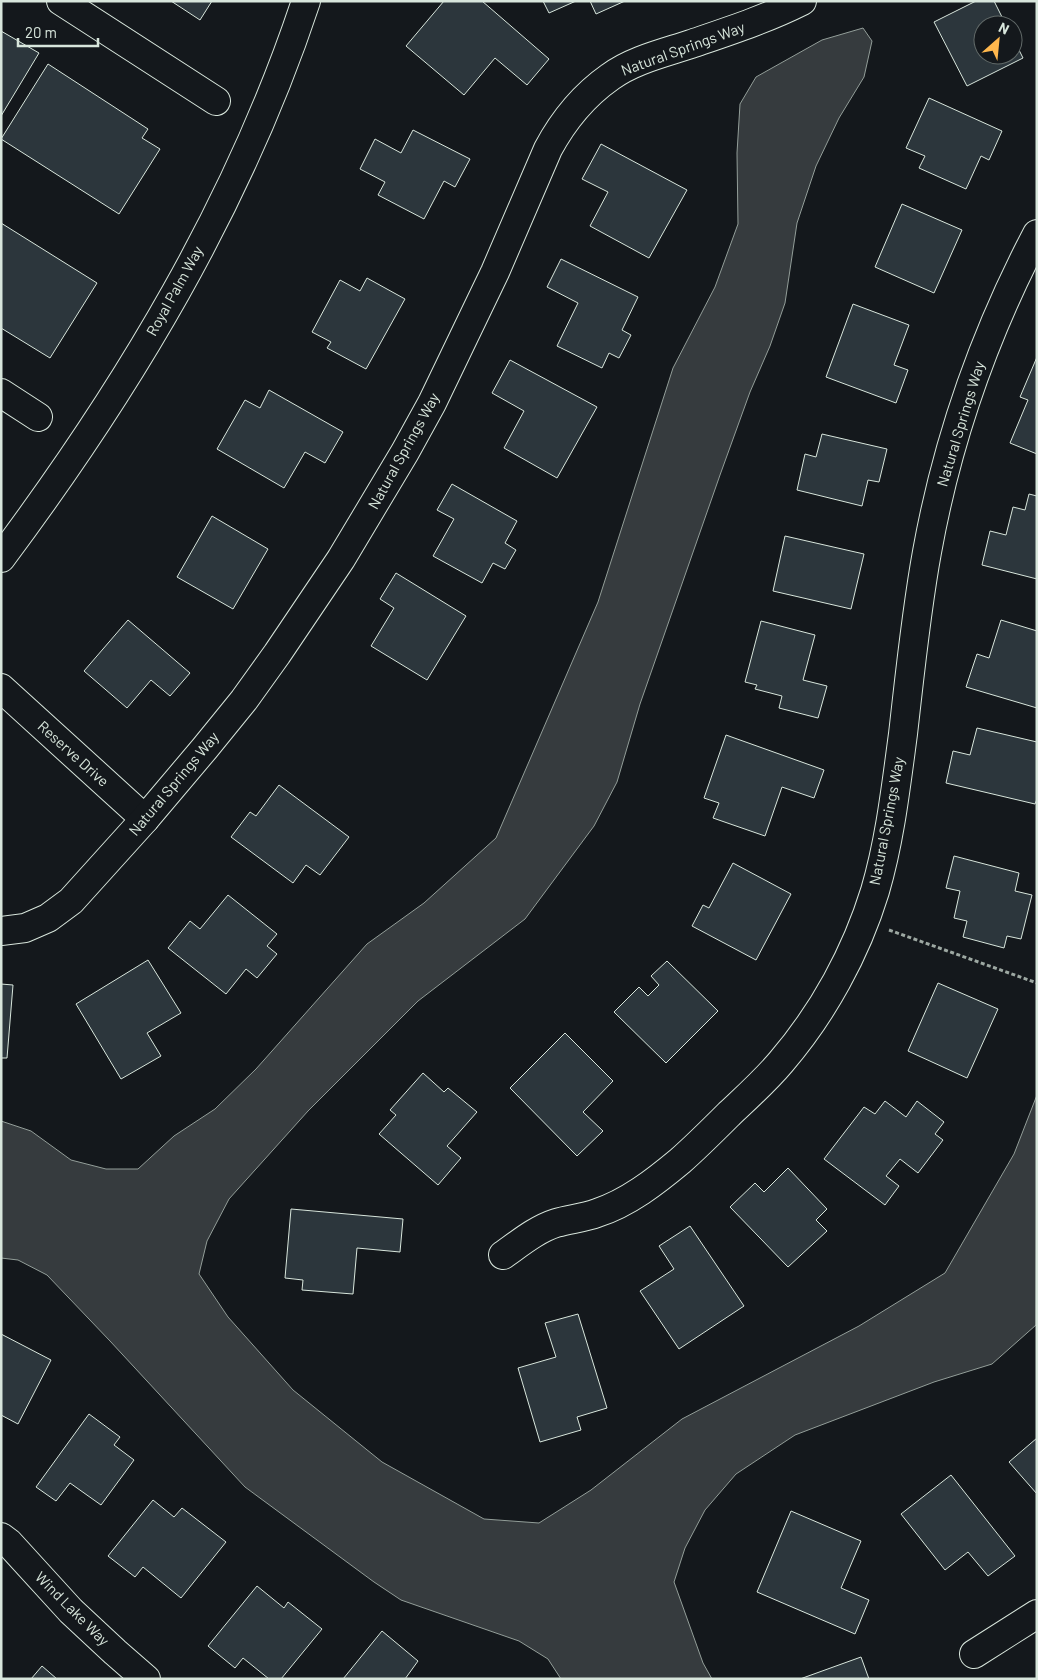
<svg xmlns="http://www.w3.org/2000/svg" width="1038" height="1680" viewBox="0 0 1038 1680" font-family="Barlow,sans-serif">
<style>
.water{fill:#363b3e;stroke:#939e99}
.building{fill:#2c363c;stroke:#d8e6dc}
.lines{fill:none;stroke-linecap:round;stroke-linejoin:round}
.minor-casing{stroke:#d8e6dc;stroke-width:30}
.path{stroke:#9da8a2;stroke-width:3;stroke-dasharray:4 2.5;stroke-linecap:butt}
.minor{stroke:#14181c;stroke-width:28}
.labels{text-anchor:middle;stroke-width:4;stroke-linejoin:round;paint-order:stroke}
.street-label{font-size:15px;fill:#d8e6dc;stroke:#14181c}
</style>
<rect width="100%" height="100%" fill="#14181c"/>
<!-- water -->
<polygon class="water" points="863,28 872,41 864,77 839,118 816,166 797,223 785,303 770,346 750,392 720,475 640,704 617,782 594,826 525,919 418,1001 308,1111 229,1199 207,1241 199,1274 228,1317 293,1390 382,1462 484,1519 539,1523 591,1490 682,1419 859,1326 945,1273 1014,1154 1037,1095 1036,1325 992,1364 934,1382 795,1435 736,1474 705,1510 685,1548 674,1582 703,1663 712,1679 561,1679 548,1659 519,1641 401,1600 374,1582 245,1487 110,1341 47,1275 18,1260 1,1258 1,1121 31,1131 71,1160 106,1169 138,1169 174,1136 215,1109 256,1069 367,944 424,903 496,838 598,602 673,368 715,287 738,224 737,153 740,104 756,77 822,40"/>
<!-- building -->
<g class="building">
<polygon points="171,1 212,1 200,20"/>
<polygon points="444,1 482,1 549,59 527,85 495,58 464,95 406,46"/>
<polygon points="543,1 576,1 549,13"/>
<polygon points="590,1 625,1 596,14"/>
<polygon points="976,1 994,1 1006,25 983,25 983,55 1013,55 1013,38 1023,58 967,86 934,22"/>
<polygon points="1,31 39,53 1,116"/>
<polygon points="48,64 148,129 142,138 160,149 119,214 1,139"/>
<polygon points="929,98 1002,131 989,160 981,156 966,189 919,168 925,156 906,148"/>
<polygon points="413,130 470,159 455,187 444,181 424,219 378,195 385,182 360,169 375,139 401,153"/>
<polygon points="601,144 687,190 649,258 590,226 608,192 582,179"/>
<polygon points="902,204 962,230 934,293 875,267"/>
<polygon points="1,223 97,283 50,358 1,328"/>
<polygon points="561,259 638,297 622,330 631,335 619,358 609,353 602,368 557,346 578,303 547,287"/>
<polygon points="367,278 405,299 366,369 327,348 331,342 312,332 340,280 360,291"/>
<polygon points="853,304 909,325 894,365 908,370 896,403 826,377"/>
<polygon points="1037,357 1037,454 1010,443 1028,400 1020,397"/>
<polygon points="510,360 597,407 557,478 504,448 524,411 492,393"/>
<polygon points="269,390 343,432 325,463 305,452 284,488 217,449 245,400 260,408"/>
<polygon points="822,434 887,449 879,482 868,480 862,506 797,490 805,454 816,457"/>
<polygon points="452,484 517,521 505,543 516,550 505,569 493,563 482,583 433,556 454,519 437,510"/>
<polygon points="1029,494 1037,496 1037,579 982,565 990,531 1006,535 1013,507 1025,510"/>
<polygon points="212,516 268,549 233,609 177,577"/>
<polygon points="785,536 864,554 851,609 773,591"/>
<polygon points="396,573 466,616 427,680 371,646 394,608 380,599"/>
<polygon points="128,620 190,673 170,696 151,680 127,708 84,671"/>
<polygon points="1001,620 1037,631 1037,708 966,687 977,654 989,658"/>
<polygon points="761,621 815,635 803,680 827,686 818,718 779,708 782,696 755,689 757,685 745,682"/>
<polygon points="977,728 1037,742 1037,799 1035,804 946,783 953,751 970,755"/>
<polygon points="726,735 824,770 814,798 782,787 765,836 713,818 719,803 704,798"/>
<polygon points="279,785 349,837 320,875 306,865 293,883 231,837 250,812 256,816"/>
<polygon points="954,856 1019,873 1015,891 1032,895 1021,939 1007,936 1004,948 963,937 967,921 954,918 960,891 946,888"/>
<polygon points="733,863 791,894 756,960 692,926 703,905 709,908"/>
<polygon points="228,895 277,934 267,946 277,954 257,978 246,969 226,994 168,948 190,921 200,929"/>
<polygon points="148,960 181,1013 147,1033 161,1056 121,1079 76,1004"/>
<polygon points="667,961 718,1011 666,1063 614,1012 639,987 648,996 659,985 651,976"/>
<polygon points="938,983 998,1009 967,1078 908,1051"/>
<polygon points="1,984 13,985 7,1058 1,1058"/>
<polygon points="565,1033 613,1081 583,1112 603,1131 577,1156 510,1088"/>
<polygon points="423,1073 444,1092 448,1088 477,1112 447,1146 461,1158 438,1185 379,1134 396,1115 390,1110"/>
<polygon points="885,1101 906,1117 917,1101 944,1122 935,1134 943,1140 918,1173 900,1159 886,1176 899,1186 885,1205 824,1159 864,1107 875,1114"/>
<polygon points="788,1168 827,1209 816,1220 827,1231 788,1267 730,1207 755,1183 764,1192"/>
<polygon points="291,1209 403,1219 400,1252 357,1248 353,1294 302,1290 303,1280 285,1278"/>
<polygon points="690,1226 744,1306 679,1349 640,1291 674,1269 659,1246"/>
<polygon points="578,1314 607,1408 577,1417 581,1430 540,1442 518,1368 556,1357 545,1323"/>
<polygon points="1,1334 51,1360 18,1424 1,1415"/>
<polygon points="89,1414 120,1437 114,1445 134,1460 101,1505 70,1483 56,1501 36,1487"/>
<polygon points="1037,1438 1037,1494 1009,1462"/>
<polygon points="951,1475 1015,1556 988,1576 968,1552 945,1570 901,1514"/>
<polygon points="153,1500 174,1517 182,1508 226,1542 181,1598 143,1567 135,1577 108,1556"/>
<polygon points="791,1511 861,1541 841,1588 869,1600 855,1634 757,1592"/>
<polygon points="257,1586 284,1608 288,1602 322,1629 281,1679 269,1679 243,1658 235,1668 208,1646"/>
<polygon points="382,1631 418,1661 405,1679 343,1679"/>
<polygon points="861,1657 869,1679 800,1679"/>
<polygon points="42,1666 57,1679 31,1679"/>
</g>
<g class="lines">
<defs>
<g id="minor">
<polyline points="61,1 216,101"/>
<polyline points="1,393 38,417"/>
<path d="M1 558C128 388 239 204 306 1"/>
<polyline points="1,688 145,819"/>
<path d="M1 931 25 928 48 918 71 901 145 819 205 748 244 700 277 654 341 559 405 452 432 403 495 272 548 149C563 121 583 96 610 77 633 60 664 53 691 44 729 31 766 19 802 1"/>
<path d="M503 1255C520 1243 537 1229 556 1223 569 1219 584 1218 597 1213 628 1203 656 1181 680 1161 697 1146 713 1130 729 1114 747 1097 765 1081 781 1062 823 1013 856 953 875 891 890 840 896 786 903 734 910 673 916 612 927 552 947 441 985 333 1037 234"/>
<polyline points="1,1537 9,1543 71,1611 115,1652 146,1679"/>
<polyline points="974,1654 1037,1614"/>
</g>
</defs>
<!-- minor casing -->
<use href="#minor" class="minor-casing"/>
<!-- path -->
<polyline class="path" points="889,930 1037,983"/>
<!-- minor -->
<use href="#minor" class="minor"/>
</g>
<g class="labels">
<!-- street labels -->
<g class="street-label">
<text transform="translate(683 49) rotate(-20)" y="5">Natural Springs Way</text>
<text transform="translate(175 291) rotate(-61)" y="5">Royal Palm Way</text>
<text transform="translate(961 424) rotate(-73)" y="5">Natural Springs Way</text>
<text transform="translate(404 451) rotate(-61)" y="5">Natural Springs Way</text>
<text transform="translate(73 754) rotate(42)" y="5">Reserve Drive</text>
<text transform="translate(174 784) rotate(-50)" y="5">Natural Springs Way</text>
<text transform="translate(887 821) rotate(-79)" y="5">Natural Springs Way</text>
<text transform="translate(72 1609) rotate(45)" y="5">Wind Lake Way</text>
</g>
</g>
<!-- border -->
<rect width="1038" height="1680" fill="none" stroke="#d8e6dc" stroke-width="5"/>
<!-- north arrow -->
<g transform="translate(998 40) rotate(27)"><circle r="24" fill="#14181c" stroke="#626a69"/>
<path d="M0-4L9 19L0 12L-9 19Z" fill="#ffb74d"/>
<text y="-8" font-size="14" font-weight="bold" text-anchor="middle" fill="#d8e6dc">N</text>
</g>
<!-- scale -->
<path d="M18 38v8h80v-8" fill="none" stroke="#d8e6dc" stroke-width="2.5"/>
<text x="25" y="38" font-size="15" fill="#d8e6dc" stroke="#14181c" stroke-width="4" paint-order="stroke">20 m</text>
</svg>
